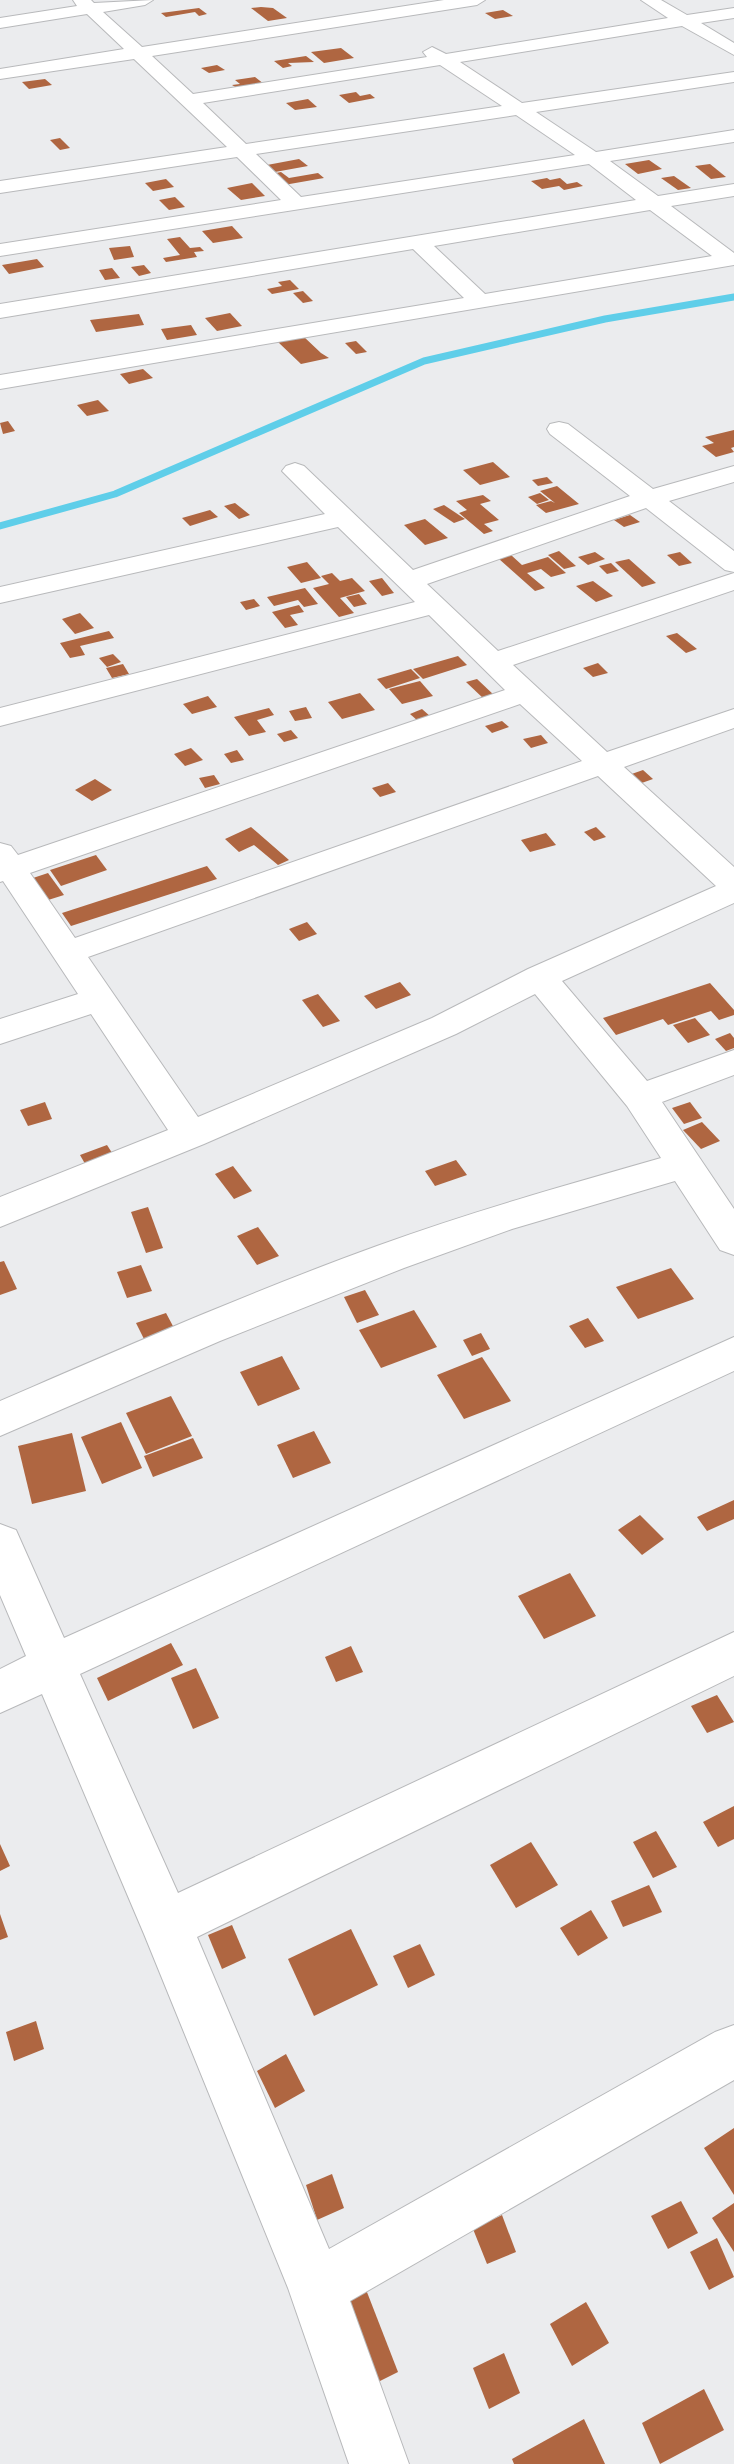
<svg xmlns="http://www.w3.org/2000/svg" width="734" height="2464" viewBox="0 0 734 2464" font-family="'PT Sans Narrow',sans-serif">
<style>
.lines{fill:none;stroke-linecap:round;stroke-linejoin:round}
.stream{stroke:#5fcee9;stroke-width:7}
.building{fill:#af6641}
.minor-casing{stroke:#b8b9bb;stroke-width:2}
.minor{fill:#fff;fill-rule:evenodd}
</style>
<rect width="100%" height="100%" fill="#ebecee"/>
<g class="lines">
<!-- stream -->
<polyline class="stream" points="0,526 115,494 424,361 605,319 734,297"/>
</g>
<!-- building -->
<g class="building">
<polygon points="261,7 273,8 287,18 268,21 251,8"/>
<polygon points="199,8 207,14 199,16 195,12 166,17 161,13"/>
<polygon points="503,10 513,16 495,19 485,13"/>
<polygon points="341,48 354,58 324,63 311,52"/>
<polygon points="306,56 314,62 288,63 292,66 283,68 274,61"/>
<polygon points="217,65 225,70 209,73 201,68"/>
<polygon points="255,77 264,84 237,88 232,85 240,84 235,80"/>
<polygon points="45,79 52,85 29,89 22,82"/>
<polygon points="356,92 360,96 370,94 375,98 349,103 339,95"/>
<polygon points="308,99 317,107 295,110 286,103"/>
<polygon points="60,138 70,148 60,150 50,140"/>
<polygon points="299,159 308,166 275,172 267,165"/>
<polygon points="649,160 662,169 638,174 625,164"/>
<polygon points="710,164 726,177 711,179 695,166"/>
<polygon points="281,172 289,178 318,173 324,178 284,185 271,174"/>
<polygon points="674,176 691,188 678,190 661,178"/>
<polygon points="547,178 550,180 560,178 567,184 577,182 583,186 564,190 559,186 542,189 531,181"/>
<polygon points="166,179 174,187 153,191 145,183"/>
<polygon points="252,183 265,196 241,200 227,188"/>
<polygon points="175,197 185,207 169,210 159,200"/>
<polygon points="232,226 243,238 213,243 202,231"/>
<polygon points="180,237 190,248 200,247 204,251 194,252 197,257 166,262 163,258 180,255 167,239"/>
<polygon points="130,246 134,257 114,260 109,248"/>
<polygon points="37,259 44,267 9,274 2,265"/>
<polygon points="144,265 151,273 139,276 131,267"/>
<polygon points="112,268 120,278 105,280 99,270"/>
<polygon points="290,280 299,289 272,294 267,289 282,286 278,282"/>
<polygon points="303,291 313,301 303,303 293,293"/>
<polygon points="230,313 242,326 217,331 205,318"/>
<polygon points="139,314 144,325 96,332 90,320"/>
<polygon points="191,325 197,335 167,340 161,329"/>
<polygon points="303,336 321,353 329,358 301,364 278,342"/>
<polygon points="356,341 367,352 356,354 345,343"/>
<polygon points="143,369 153,378 129,384 120,374"/>
<polygon points="98,400 109,411 87,416 77,405"/>
<polygon points="8,421 15,431 3,434 0,423"/>
<polygon points="734,430 734,447 731,448 734,452 716,457 702,446 714,443 705,437"/>
<polygon points="493,462 510,477 480,485 463,470"/>
<polygon points="547,477 553,483 538,486 532,480"/>
<polygon points="557,486 579,504 546,513 536,505 551,501 555,503 540,491"/>
<polygon points="540,493 549,500 537,504 528,497"/>
<polygon points="483,495 491,501 480,504 499,520 484,524 493,531 484,534 459,513 467,510 456,501"/>
<polygon points="235,503 250,515 239,519 224,506"/>
<polygon points="444,505 465,519 454,523 433,509"/>
<polygon points="210,510 218,517 190,526 182,518"/>
<polygon points="630,515 640,522 624,527 614,520"/>
<polygon points="425,519 448,538 425,545 404,525"/>
<polygon points="559,551 576,566 564,569 548,555"/>
<polygon points="595,552 605,559 588,565 578,557"/>
<polygon points="680,552 692,563 679,566 667,555"/>
<polygon points="511,555 522,565 548,557 566,573 551,577 541,569 527,573 545,588 535,591 499,559"/>
<polygon points="629,559 656,583 642,587 615,562"/>
<polygon points="307,562 321,578 301,583 287,567"/>
<polygon points="611,563 619,571 607,574 599,566"/>
<polygon points="332,573 340,581 352,578 365,591 340,598 354,613 339,617 313,588 329,584 321,576"/>
<polygon points="382,578 394,593 382,596 369,581"/>
<polygon points="593,581 613,596 596,602 576,586"/>
<polygon points="305,588 318,604 304,607 298,600 274,606 267,597"/>
<polygon points="359,594 367,604 354,607 346,597"/>
<polygon points="254,599 260,606 246,610 240,602"/>
<polygon points="299,605 304,612 290,615 298,625 285,628 272,612"/>
<polygon points="80,613 94,628 75,634 62,619"/>
<polygon points="109,631 114,638 80,646 85,655 70,658 60,643"/>
<polygon points="677,633 697,649 686,653 666,636"/>
<polygon points="113,654 121,662 107,667 99,658"/>
<polygon points="458,656 467,665 423,679 413,669"/>
<polygon points="598,663 608,673 593,677 583,668"/>
<polygon points="123,664 129,674 112,678 106,668"/>
<polygon points="411,669 420,678 386,689 377,679"/>
<polygon points="477,679 495,696 484,699 466,682"/>
<polygon points="420,681 433,696 402,704 389,689"/>
<polygon points="360,693 375,710 342,719 328,702"/>
<polygon points="208,696 217,707 192,714 183,704"/>
<polygon points="306,707 312,718 295,721 289,711"/>
<polygon points="269,708 274,715 257,720 266,732 249,736 234,717"/>
<polygon points="422,709 431,717 418,721 410,714"/>
<polygon points="502,721 509,727 492,733 485,726"/>
<polygon points="291,730 298,738 284,742 277,734"/>
<polygon points="541,735 548,743 531,748 523,739"/>
<polygon points="191,748 203,760 185,766 174,754"/>
<polygon points="237,750 244,760 231,763 224,754"/>
<polygon points="643,770 653,779 636,785 626,776"/>
<polygon points="214,775 220,784 205,788 199,778"/>
<polygon points="95,779 112,790 92,801 75,790"/>
<polygon points="388,783 396,792 380,797 372,788"/>
<polygon points="251,827 289,860 278,865 254,845 239,852 225,839"/>
<polygon points="596,827 606,837 594,841 584,832"/>
<polygon points="546,833 556,845 530,852 521,840"/>
<polygon points="96,855 107,870 61,886 50,870"/>
<polygon points="207,866 217,879 71,926 62,913"/>
<polygon points="48,873 64,895 45,901 30,879"/>
<polygon points="307,922 317,934 299,941 289,929"/>
<polygon points="400,982 411,995 376,1009 364,996"/>
<polygon points="710,983 734,1010 734,1015 719,1020 711,1011 668,1025 663,1019 616,1035 603,1018"/>
<polygon points="318,994 340,1021 323,1027 302,1000"/>
<polygon points="695,1018 710,1035 688,1043 673,1025"/>
<polygon points="730,1033 734,1038 734,1048 726,1051 715,1039"/>
<polygon points="45,1102 52,1119 28,1126 20,1110"/>
<polygon points="690,1102 702,1118 684,1124 672,1108"/>
<polygon points="702,1122 720,1141 701,1149 683,1130"/>
<polygon points="107,1145 116,1159 88,1169 80,1155"/>
<polygon points="456,1160 467,1175 435,1186 425,1171"/>
<polygon points="233,1166 252,1191 234,1199 215,1174"/>
<polygon points="148,1207 163,1248 146,1253 131,1212"/>
<polygon points="258,1227 279,1256 257,1265 237,1236"/>
<polygon points="4,1261 17,1289 0,1295 0,1262"/>
<polygon points="141,1265 152,1291 127,1298 117,1272"/>
<polygon points="671,1268 694,1299 638,1319 616,1287"/>
<polygon points="365,1290 379,1315 357,1323 344,1297"/>
<polygon points="414,1310 437,1347 381,1368 359,1330"/>
<polygon points="166,1313 174,1328 144,1339 136,1323"/>
<polygon points="588,1318 604,1341 585,1348 569,1326"/>
<polygon points="481,1333 490,1349 472,1356 463,1340"/>
<polygon points="282,1356 300,1389 258,1406 240,1372"/>
<polygon points="482,1357 511,1401 464,1419 437,1375"/>
<polygon points="171,1396 192,1436 146,1454 126,1413"/>
<polygon points="121,1422 142,1468 102,1484 81,1437"/>
<polygon points="314,1431 331,1463 293,1478 277,1445"/>
<polygon points="72,1433 86,1491 32,1504 18,1446"/>
<polygon points="193,1438 203,1458 153,1477 144,1456"/>
<polygon points="734,1500 734,1519 707,1531 697,1517"/>
<polygon points="640,1515 664,1539 642,1555 618,1530"/>
<polygon points="570,1573 596,1616 544,1639 518,1596"/>
<polygon points="171,1643 183,1665 108,1701 97,1678"/>
<polygon points="351,1646 363,1672 336,1682 325,1657"/>
<polygon points="196,1668 219,1718 193,1729 171,1678"/>
<polygon points="717,1695 734,1722 707,1733 691,1706"/>
<polygon points="734,1806 734,1839 718,1847 703,1822"/>
<polygon points="656,1831 677,1867 653,1878 633,1842"/>
<polygon points="531,1842 558,1885 516,1908 490,1865"/>
<polygon points="0,1844 10,1866 0,1871"/>
<polygon points="649,1885 662,1912 623,1927 611,1901"/>
<polygon points="591,1910 608,1938 578,1956 560,1928"/>
<polygon points="0,1914 8,1937 0,1940"/>
<polygon points="232,1925 246,1958 222,1969 208,1935"/>
<polygon points="351,1929 378,1985 314,2016 288,1959"/>
<polygon points="420,1944 435,1975 408,1988 393,1956"/>
<polygon points="36,2021 44,2049 14,2061 6,2032"/>
<polygon points="286,2054 305,2091 275,2108 257,2071"/>
<polygon points="734,2128 734,2195 704,2148"/>
<polygon points="332,2174 344,2208 317,2220 306,2185"/>
<polygon points="681,2201 698,2233 668,2249 651,2216"/>
<polygon points="734,2203 734,2252 712,2218"/>
<polygon points="502,2215 516,2252 487,2264 473,2229"/>
<polygon points="717,2238 734,2277 709,2290 690,2252"/>
<polygon points="365,2287 398,2372 368,2387 336,2302"/>
<polygon points="586,2302 609,2343 572,2366 550,2324"/>
<polygon points="504,2353 520,2393 489,2409 473,2368"/>
<polygon points="704,2389 724,2430 660,2464 642,2423"/>
<polygon points="584,2419 605,2464 514,2464 512,2459"/>
</g>
<g class="lines">
<defs>
<g id="minor">
<path d="M73 0H91L94 3 153 0 145 5 103 12 142 47 444 0H485L477 5 152 56 193 94 427 57 423 52 432 47 446 54 668 18 641 0H661L687 15 734 8V18L701 23 734 43V55L682 26 460 62 522 103 734 72V82L536 112 596 152 734 130V142L610 161 658 196 734 184V196L671 206 734 253V265L0 389V375L464 298 413 249 0 318V304L636 200 589 164 0 256V244L281 200 237 157 0 193V181L227 147 134 59 0 79V69L124 49 87 14 0 28V18L77 6ZM440 65 502 106 246 144 203 103ZM516 115 575 155 301 197 256 154ZM650 210 712 256 485 294 434 246Z"/>
<path d="M559 422 568 424 653 489 734 466V482L669 501 734 551V572L725 570 646 508 427 584 498 651 734 573V590L513 665 607 752 734 709V728L624 767 734 867V903L562 981 647 1081 734 1050V1075L662 1102 734 1209V1255L720 1250 675 1181 512 1229 404 1268 220 1341 0 1436V1401C125 1347 250 1292 377 1246 471 1212 566 1185 661 1158L627 1106 535 994 456 1034 204 1144 0 1227V1197L168 1130 91 1014 0 1044V1019L78 994 3 881 0 882V843L11 846 18 855 505 690 429 615 0 726V708L415 602 338 527 0 603V587L325 514 282 471 286 466 295 463 304 466 413 570 630 496 550 434 547 429 550 424ZM520 704 582 761 75 938 30 873ZM598 776 716 886 528 969 432 1018 198 1117 88 957Z"/>
<polygon points="734,1337 734,1371 80,1674 178,1893 734,1632 734,1676 197,1937 329,2249 715,2032 734,2025 734,2080 350,2301 409,2464 349,2464 288,2288 144,1934 42,1694 0,1713 0,1669 26,1656 0,1595 0,1524 16,1530 64,1638"/>
</g>
</defs>
<!-- minor casing -->
<use href="#minor" class="minor-casing"/>
<!-- minor -->
<use href="#minor" class="minor"/>
</g>
</svg>
